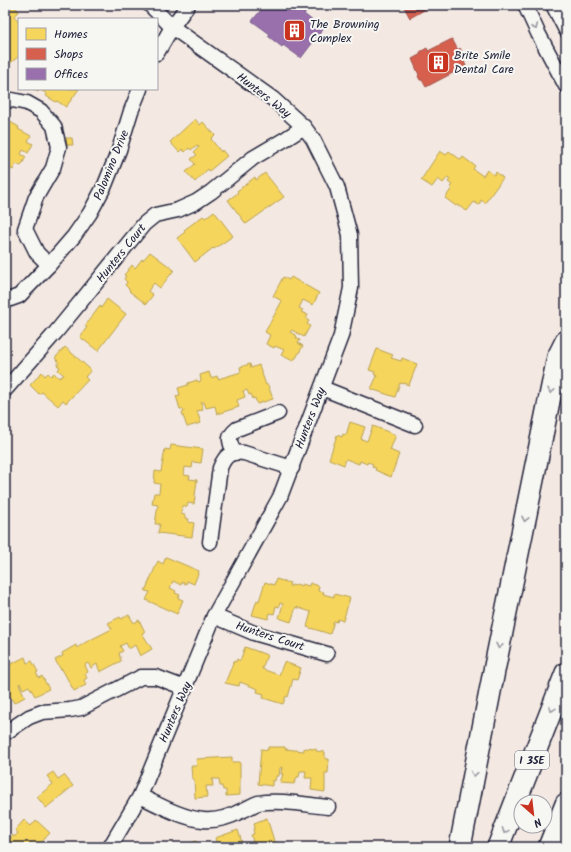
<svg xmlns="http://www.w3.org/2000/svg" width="571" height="852" viewBox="0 0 571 852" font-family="Kalam,sans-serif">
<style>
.homes{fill:#f6d55c;stroke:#b69f52}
.shops{fill:#d6604d;stroke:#a04d48}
.offices{fill:#9970ab;stroke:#755989}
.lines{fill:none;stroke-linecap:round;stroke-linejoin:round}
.minor-casing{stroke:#22223b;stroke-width:17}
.highway-casing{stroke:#22223b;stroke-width:24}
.minor{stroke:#f6f6f2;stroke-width:14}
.highway{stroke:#f6f6f2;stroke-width:21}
.oneway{stroke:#9797a0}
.labels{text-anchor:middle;stroke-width:4;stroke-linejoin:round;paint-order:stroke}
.shield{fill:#f6f6f2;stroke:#626272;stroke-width:1}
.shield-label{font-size:11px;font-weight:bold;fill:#22223b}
.poi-label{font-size:12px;fill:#22223b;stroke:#f6f6f2;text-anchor:start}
.street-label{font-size:12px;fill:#22223b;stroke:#f6f6f2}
</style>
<rect width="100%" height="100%" fill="#f4e9e2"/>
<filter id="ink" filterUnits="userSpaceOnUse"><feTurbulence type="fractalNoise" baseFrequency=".025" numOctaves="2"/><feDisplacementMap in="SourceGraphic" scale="8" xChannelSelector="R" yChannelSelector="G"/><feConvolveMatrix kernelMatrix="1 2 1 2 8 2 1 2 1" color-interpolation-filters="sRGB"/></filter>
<g filter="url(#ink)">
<!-- homes -->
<g class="homes">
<polygon points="5,5 14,5 19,12 14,16 19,23 19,56 7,66 5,64"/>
<polygon points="33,89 79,89 66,107 57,101 56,102 46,96 47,94 39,89 38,92"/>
<polygon points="5,119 19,127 18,129 31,136 28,141 33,144 28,153 23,150 21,154 26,157 21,166 16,164 13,170 9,168 6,173 8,174 5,180"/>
<polygon points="195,119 200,125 203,122 214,134 215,135 211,139 221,152 222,150 227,156 209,171 208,169 195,182 186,172 195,164 191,159 197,155 194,152 199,147 197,145 191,150 189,148 185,152 182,149 179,152 170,142"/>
<polygon points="66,138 72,138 73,145 67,145"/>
<polygon points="440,151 446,155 449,151 461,160 463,157 475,166 473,169 483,176 487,170 494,175 496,172 503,178 485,203 481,200 479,205 474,202 467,211 457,205 456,206 445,198 452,188 450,187 452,185 448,182 450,179 448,177 443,183 438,179 432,187 421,180"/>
<polygon points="265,173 284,197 246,224 228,200 238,193 237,191 255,177 256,180"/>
<polygon points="214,211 233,236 214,249 213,248 195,262 177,238 185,232 184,230 203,216 205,218"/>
<polygon points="150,252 174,270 160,288 154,283 148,291 153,295 146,304 129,291 130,290 125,285 127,282 124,279 126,276 124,275 132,265 135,268 142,259 143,260"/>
<polygon points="283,277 289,280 291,277 319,293 313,305 303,300 299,308 303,310 301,312 308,315 306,319 309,321 307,324 310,326 304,337 292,330 290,332 297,336 296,338 300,340 298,343 303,346 296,358 295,358 293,361 281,355 284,350 275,346 274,348 266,344 270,335 265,332 282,301 273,296"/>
<polygon points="107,299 126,314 98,351 80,337 87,327 85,326 100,306 101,308"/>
<polygon points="65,347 91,370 85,377 88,380 66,403 63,400 58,406 42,392 39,394 30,385 42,372 45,376 48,373 51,376 54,373 59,378 64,375 58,370 60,367 57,365 59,362 55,358"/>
<polygon points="377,349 393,355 391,358 401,361 402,358 417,364 409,385 403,383 403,384 400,383 395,397 371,389 377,376 374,374 375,372 369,370"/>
<polygon points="250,364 251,368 259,365 266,385 268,385 273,399 257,404 255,398 253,399 251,394 249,395 247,390 243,391 245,397 237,400 239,407 217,414 215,406 206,408 204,402 201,402 203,410 197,411 201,423 187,427 182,413 184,412 183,409 180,409 176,396 180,395 178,388 188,385 188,383 197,380 198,382 201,381 200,375 209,372 211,378 217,376 218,379 241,372 240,367"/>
<polygon points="350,422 365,427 361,439 367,441 373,426 396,435 390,450 399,454 391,477 375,470 376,468 372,467 373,464 368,462 367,464 360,461 359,464 346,459 344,465 329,459 337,435 342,437 343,434 346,435"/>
<polygon points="171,445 203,449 201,463 193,462 192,468 185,467 184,475 190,476 189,479 197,480 194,504 188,503 187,507 182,506 181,514 185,515 185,518 189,519 188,522 194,523 192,537 158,533 160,524 155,524 158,505 152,504 154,493 159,493 160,484 154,483 155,471 161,472 165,449 170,450"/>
<polygon points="166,557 199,571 194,584 187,581 186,584 182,582 181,585 173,581 170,588 176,591 175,593 180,595 178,598 183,600 177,614 146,600 150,592 145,591 158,561 163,564"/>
<polygon points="276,579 290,583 289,586 292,586 292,585 295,586 296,584 302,586 302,584 309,586 310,583 319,586 318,591 324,592 323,594 334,597 334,594 350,598 343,621 338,619 337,622 334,621 330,634 307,627 311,612 296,607 291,622 279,618 283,604 280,603 279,607 276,606 274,614 270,613 268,619 252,615 257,600 259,601 265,582 274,585"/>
<polygon points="129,615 134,623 139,620 145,632 142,633 152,649 140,656 135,645 129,649 126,643 120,646 123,651 119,653 121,661 100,672 97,664 91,668 88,663 85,665 88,672 85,674 87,678 84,680 86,685 74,691 62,669 61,670 55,660 63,656 62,653 76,645 77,648 86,642 112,629 108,623 120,617 121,619"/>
<polygon points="245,647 267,655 262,669 279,675 284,662 301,668 297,680 293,679 288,697 286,696 283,704 263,698 264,694 257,692 258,689 240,682 239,686 225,683 234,661 236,662 237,659 240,661"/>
<polygon points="25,657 27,663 32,661 38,672 36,673 39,678 42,676 49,689 35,696 29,686 23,689 20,683 19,684 25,697 14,703 10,696 7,698 5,697 5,667"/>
<polygon points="268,747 285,747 285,749 304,751 304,748 316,749 316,751 325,752 325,759 329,759 328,773 325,773 325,792 311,790 312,778 305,778 306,771 300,771 299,777 297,777 294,784 280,783 283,774 281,774 282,767 280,768 279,776 276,776 275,781 272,780 272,786 258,784 261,749 268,750"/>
<polygon points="232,757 232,762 240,762 240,795 226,796 226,790 223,790 222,786 220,786 219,779 212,779 213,786 206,786 207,797 195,798 194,779 192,779 191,766 197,766 196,759"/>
<polygon points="53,772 58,779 64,775 73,786 46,808 37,797 53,784 47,776"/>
<polygon points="267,818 274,841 276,842 278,847 214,847 214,845 217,844 215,838 238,830 243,846 253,842 251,835 254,834 253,829 255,828 254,823"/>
<polygon points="24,820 31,826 36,820 50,833 37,847 6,847 5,845 9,841 8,840 13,835 14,837 18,833 15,830"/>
<polygon points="196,841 199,847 184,847 184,846"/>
</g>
<!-- shops -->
<g class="shops">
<polygon points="407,5 433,5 410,18 404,7"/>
<polygon points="452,39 458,50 460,48 463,54 461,55 466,66 426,87 422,80 420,80 418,76 419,75 412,59 421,54 420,52 427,48 428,51"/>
</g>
<!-- offices -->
<polygon class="offices" points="265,5 292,5 294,7 296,5 298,5 306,11 304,14 323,29 301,58 283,45 282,47 268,36 270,34 252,21"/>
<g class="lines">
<defs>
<g id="minor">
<polyline points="525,5 538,33 566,86"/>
<polyline points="553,5 566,30"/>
<polyline points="157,53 172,27 188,5"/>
<polyline points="5,101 12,100 27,103 41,111 54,126 59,147 53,168 36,197 25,229 37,253 49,265"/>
<polyline points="5,301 19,296 49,265 74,236 90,213 105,185 119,150 131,111 140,89"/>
<polyline points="322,388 415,425"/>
<polyline points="5,390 56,332 144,224 155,215 178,210 196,202 211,192 253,158 287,138 304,127"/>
<path d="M234 453C230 441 226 438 237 429L278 413"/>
<path d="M210 542 220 468C225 455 231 451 244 453L292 468"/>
<polyline points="214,616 254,633 327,654"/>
<polyline points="5,733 29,717 42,712 70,710 81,708 141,677 156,677 185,688"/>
<path d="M140 796C159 805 182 818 203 820 216 821 230 817 241 811 247 809 252 805 258 803 279 799 307 805 328 807"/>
<polyline points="110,847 140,796 214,616 280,497 341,336 351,288 350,235 337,187 313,139 304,127 273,99 172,27 150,5"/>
</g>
<g id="highway">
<polyline points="460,847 494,671 558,357 566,341"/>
<polyline points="498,847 566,673"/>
<polyline points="549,847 566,804"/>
</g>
</defs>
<!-- minor casing -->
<use href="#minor" class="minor-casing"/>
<!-- highway casing -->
<use href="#highway" class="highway-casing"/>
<!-- minor -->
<use href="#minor" class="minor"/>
<!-- highway -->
<use href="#highway" class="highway"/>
</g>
<!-- one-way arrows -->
<defs><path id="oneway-chevron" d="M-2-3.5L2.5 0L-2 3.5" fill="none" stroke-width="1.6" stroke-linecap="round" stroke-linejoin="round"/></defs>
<g class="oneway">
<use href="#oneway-chevron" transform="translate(535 27) rotate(65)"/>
<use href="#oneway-chevron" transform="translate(551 391) rotate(102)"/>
<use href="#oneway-chevron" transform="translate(525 519) rotate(102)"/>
<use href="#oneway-chevron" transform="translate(499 646) rotate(102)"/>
<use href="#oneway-chevron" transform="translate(552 709) rotate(111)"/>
<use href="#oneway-chevron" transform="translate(474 774) rotate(101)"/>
<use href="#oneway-chevron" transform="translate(505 831) rotate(111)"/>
</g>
</g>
<!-- icons -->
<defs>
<symbol id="building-square" viewBox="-11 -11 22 22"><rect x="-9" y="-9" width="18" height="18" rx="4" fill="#c8321e" stroke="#f6f6f2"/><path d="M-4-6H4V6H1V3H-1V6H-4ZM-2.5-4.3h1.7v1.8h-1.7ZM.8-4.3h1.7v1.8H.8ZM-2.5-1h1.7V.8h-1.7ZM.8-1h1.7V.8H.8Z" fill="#fff"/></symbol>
</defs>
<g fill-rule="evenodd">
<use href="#building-square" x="282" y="18" width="25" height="25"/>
<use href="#building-square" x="426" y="50" width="25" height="25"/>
</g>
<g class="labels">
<!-- shield labels -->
<rect class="shield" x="515" y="751" width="34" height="18" rx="3"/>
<g class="shield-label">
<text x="532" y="764">I 35E</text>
</g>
<!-- poi labels -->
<g class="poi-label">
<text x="310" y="28">The Browning<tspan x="310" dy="14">Complex</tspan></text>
<text x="454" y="59">Brite Smile<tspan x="454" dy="14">Dental Care</tspan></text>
</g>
<!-- street labels -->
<g class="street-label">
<text transform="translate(264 95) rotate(38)" y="4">Hunters Way</text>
<text transform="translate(111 165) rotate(-68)" y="4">Palomino Drive</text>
<text transform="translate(121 253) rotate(-51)" y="4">Hunters Court</text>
<text transform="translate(310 418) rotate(-69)" y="4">Hunters Way</text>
<text transform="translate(270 636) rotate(18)" y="4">Hunters Court</text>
<text transform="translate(175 712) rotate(-67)" y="4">Hunters Way</text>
</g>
</g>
<!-- margin -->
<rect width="571" height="852" fill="none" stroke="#f6f6f2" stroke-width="20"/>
<rect x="10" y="10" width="551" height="832" fill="none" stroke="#22223b" stroke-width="1.5" filter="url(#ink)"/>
<!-- legend -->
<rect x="18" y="18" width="140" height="72" fill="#f6f6f2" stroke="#a1a1a9"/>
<rect x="26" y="28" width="20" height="12" fill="#f6d55c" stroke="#a1a1a9"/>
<text x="54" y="38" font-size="12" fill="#22223b">Homes</text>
<rect x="26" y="48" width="20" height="12" fill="#d6604d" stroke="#a1a1a9"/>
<text x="54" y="58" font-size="12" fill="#22223b">Shops</text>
<rect x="26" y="68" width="20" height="12" fill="#9970ab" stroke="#a1a1a9"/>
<text x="54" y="78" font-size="12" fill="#22223b">Offices</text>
<!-- north arrow -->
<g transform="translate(533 814) rotate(152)"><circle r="19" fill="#f6f6f2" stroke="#a1a1a9"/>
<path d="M0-3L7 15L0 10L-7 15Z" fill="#c8321e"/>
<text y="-6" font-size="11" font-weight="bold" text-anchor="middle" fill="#22223b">N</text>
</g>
</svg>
